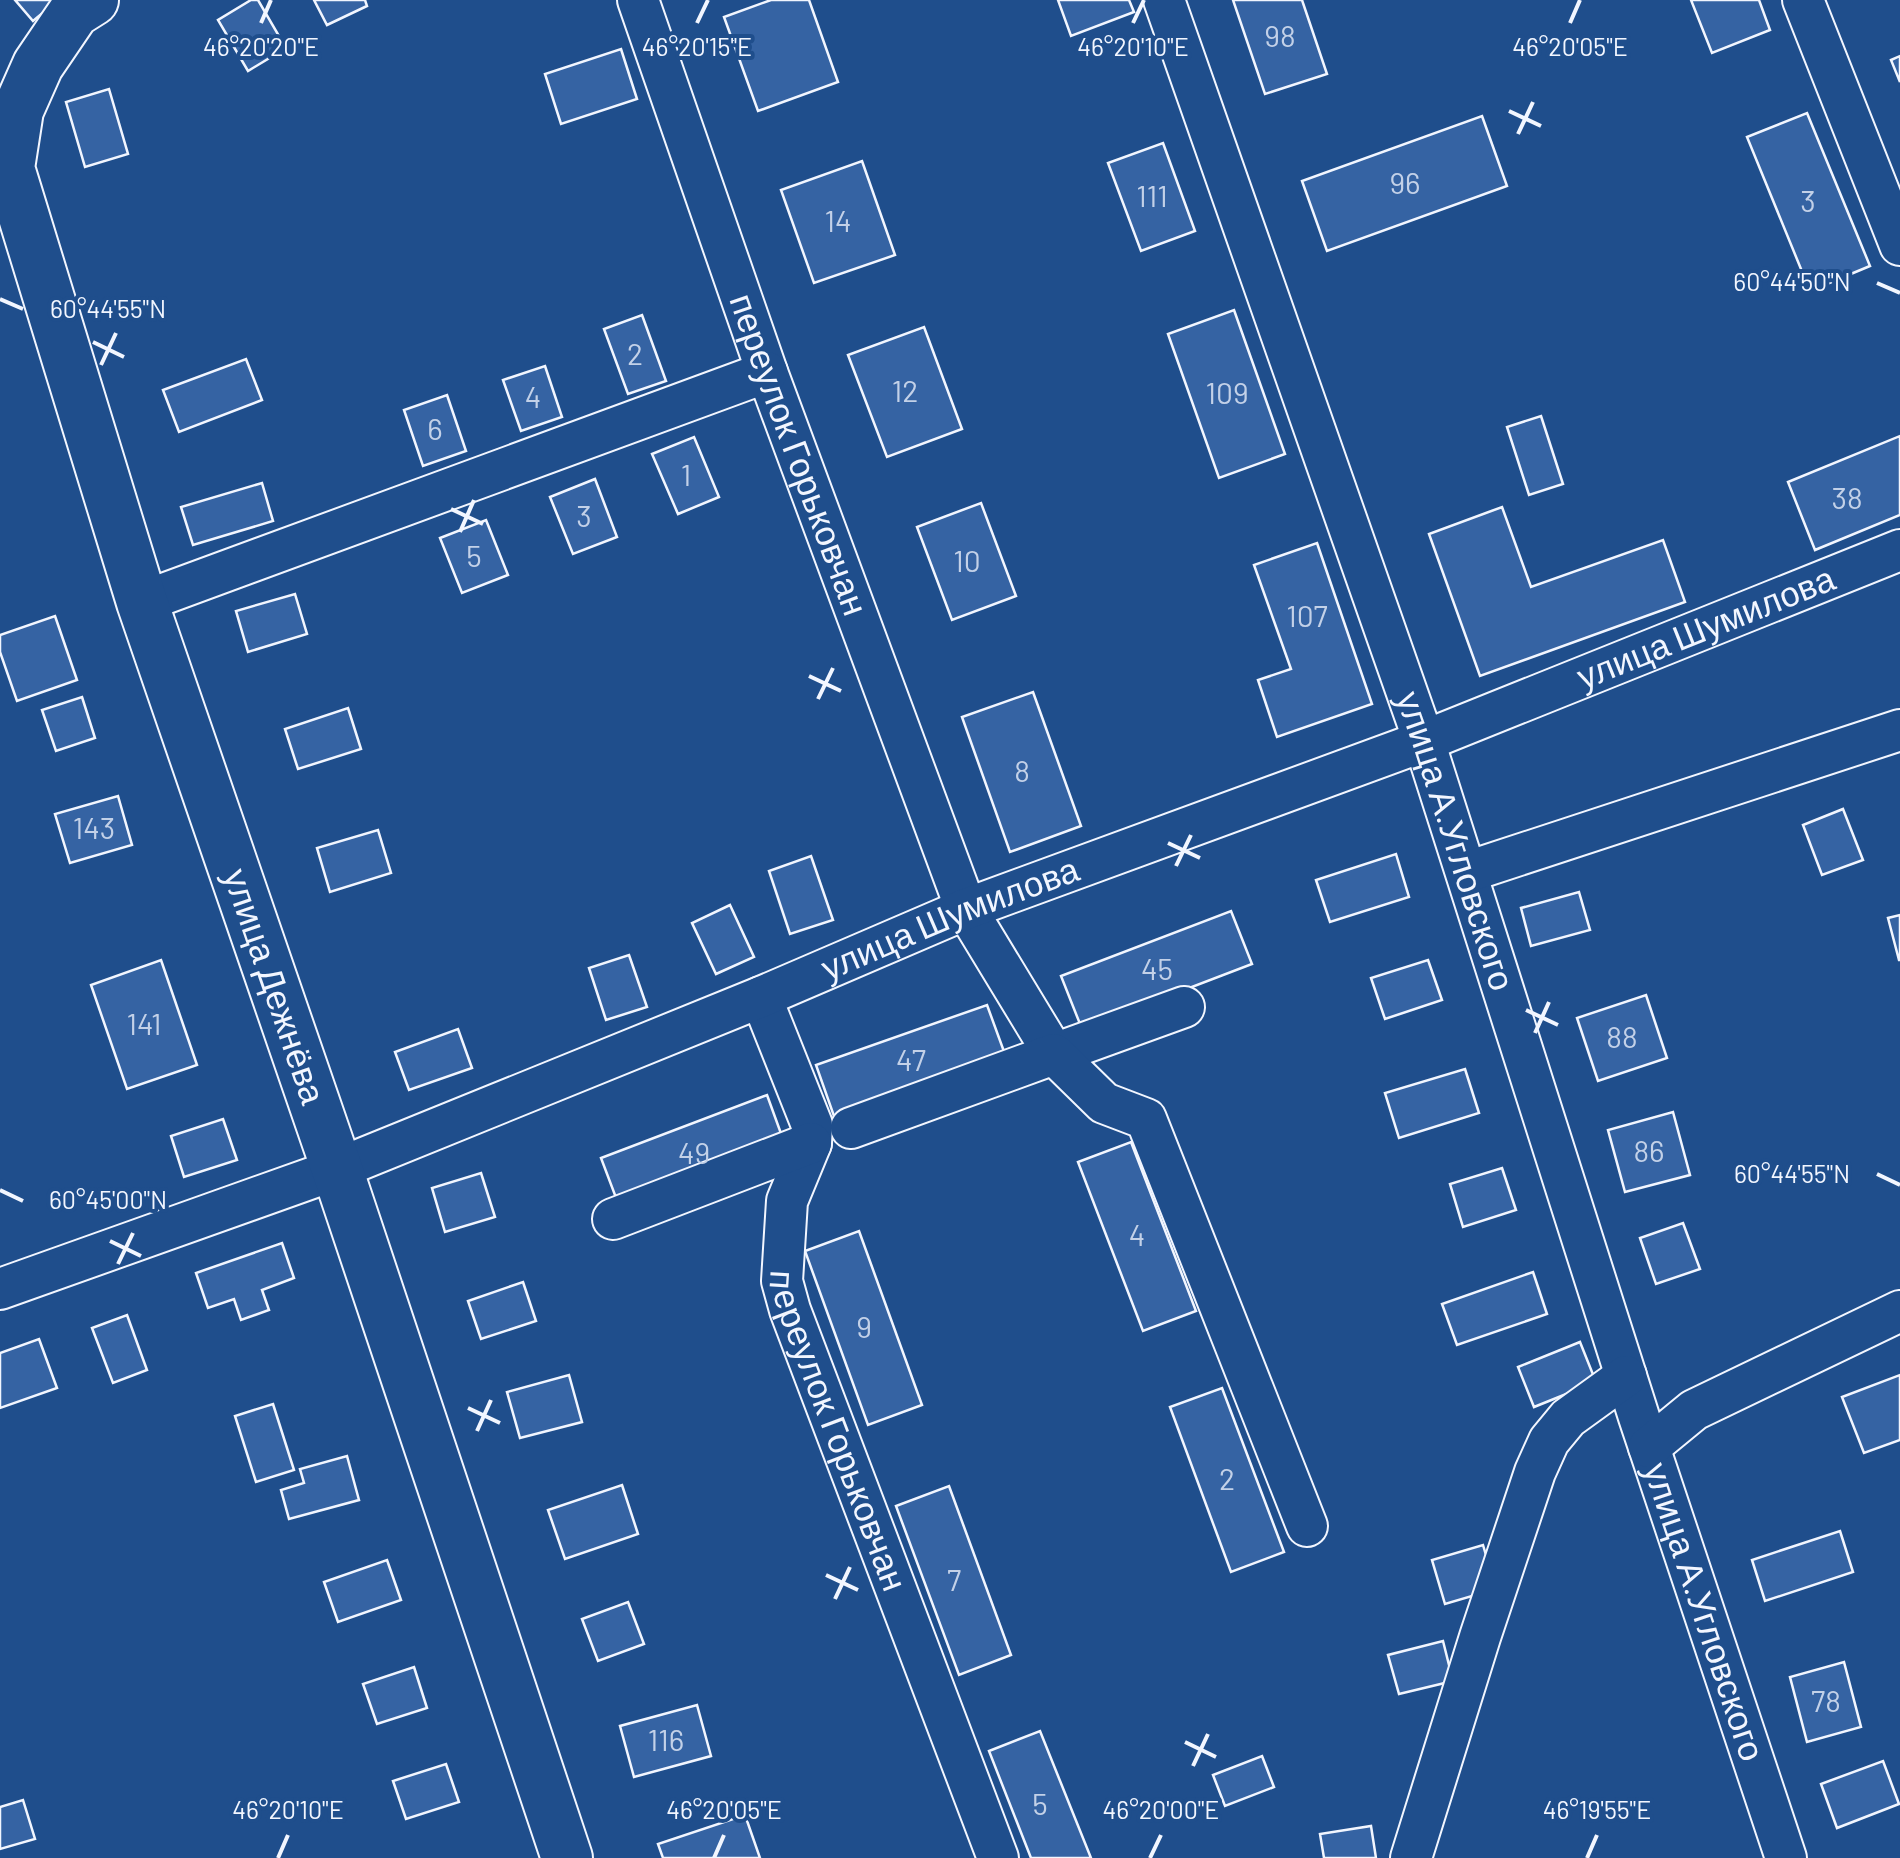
<svg xmlns="http://www.w3.org/2000/svg" width="1900" height="1858" viewBox="0 0 1900 1858" font-family="Barlow,sans-serif">
<style>
.building{fill:#3563a3;stroke:#f2f6ff;stroke-width:2.5}
.lines{fill:none;stroke-linecap:round;stroke-linejoin:round}
.minor-casing{stroke:#f2f6ff;stroke-width:44}
.major-casing{stroke:#f2f6ff;stroke-width:54}
.minor{stroke:#1f4e8c;stroke-width:40}
.major{stroke:#1f4e8c;stroke-width:50}
.ticks{fill:none;stroke:#f2f6ff;stroke-width:4}
.labels{text-anchor:middle;stroke-width:8;stroke-linejoin:round;paint-order:stroke}
.number-label{font-size:30px;fill:#c3d1e8}
.street-label{font-size:35px;fill:#f2f6ff;stroke:#1f4e8c}
.ticks-label{font-size:25px;text-anchor:middle;fill:#f2f6ff;stroke:#1f4e8c;stroke-width:8;stroke-linejoin:round;paint-order:stroke}
</style>
<rect width="100%" height="100%" fill="#1f4e8c"/>
<!-- building -->
<g class="building">
<polygon points="15,0 58,0 33,21"/>
<polygon points="251,0 258,0 286,48 248,71 218,20"/>
<polygon points="314,0 365,0 367,6 327,25"/>
<polygon points="771,0 809,0 838,82 758,111 724,17"/>
<polygon points="1058,0 1129,0 1134,12 1071,36"/>
<polygon points="1233,0 1302,0 1327,74 1265,94"/>
<polygon points="1691,0 1759,0 1770,30 1712,53"/>
<polygon points="621,49 637,99 561,124 545,74"/>
<polygon points="1900,56 1900,82 1891,60"/>
<polygon points="109,89 128,154 85,167 66,102"/>
<polygon points="1807,113 1870,266 1810,291 1747,137"/>
<polygon points="1482,116 1507,186 1327,251 1302,181"/>
<polygon points="1163,143 1195,231 1141,251 1108,163"/>
<polygon points="862,161 895,255 814,283 781,190"/>
<polygon points="1234,310 1285,454 1219,478 1168,334"/>
<polygon points="642,315 666,381 628,394 604,329"/>
<polygon points="924,327 962,429 887,457 848,355"/>
<polygon points="246,359 262,400 179,432 163,390"/>
<polygon points="545,366 562,417 521,431 503,380"/>
<polygon points="447,395 466,451 423,466 404,410"/>
<polygon points="1541,416 1563,484 1529,495 1507,427"/>
<polygon points="1900,436 1900,515 1815,550 1788,482"/>
<polygon points="694,437 719,497 678,514 652,454"/>
<polygon points="595,479 617,537 573,554 550,497"/>
<polygon points="262,483 273,521 193,545 181,507"/>
<polygon points="981,503 1016,596 952,620 917,527"/>
<polygon points="1502,507 1531,587 1663,540 1685,602 1480,676 1429,534"/>
<polygon points="486,520 508,575 462,593 440,538"/>
<polygon points="1317,543 1372,704 1277,737 1258,680 1291,669 1254,565"/>
<polygon points="295,594 307,634 248,652 236,611"/>
<polygon points="55,616 77,680 17,701 0,652 0,635"/>
<polygon points="1033,692 1081,826 1010,852 962,717"/>
<polygon points="82,697 95,738 56,751 42,710"/>
<polygon points="348,708 361,749 298,769 285,729"/>
<polygon points="118,796 132,845 70,863 55,814"/>
<polygon points="1843,809 1863,860 1822,875 1803,825"/>
<polygon points="378,830 391,873 330,892 317,848"/>
<polygon points="1396,854 1409,897 1330,922 1316,880"/>
<polygon points="811,856 833,920 790,934 769,871"/>
<polygon points="1579,892 1590,930 1531,946 1521,908"/>
<polygon points="730,905 754,957 716,974 692,923"/>
<polygon points="1231,911 1252,964 1082,1029 1061,976"/>
<polygon points="1900,915 1900,960 1899,960 1888,918"/>
<polygon points="629,955 647,1007 606,1020 589,968"/>
<polygon points="161,960 197,1065 127,1089 91,985"/>
<polygon points="1428,960 1442,1000 1385,1019 1371,978"/>
<polygon points="1646,995 1667,1058 1598,1081 1577,1018"/>
<polygon points="987,1005 1006,1057 835,1119 816,1065"/>
<polygon points="458,1029 472,1068 409,1090 395,1052"/>
<polygon points="1465,1069 1479,1113 1399,1138 1385,1093"/>
<polygon points="767,1095 787,1150 621,1211 601,1158"/>
<polygon points="1673,1112 1690,1175 1625,1192 1608,1130"/>
<polygon points="223,1119 237,1160 184,1177 171,1136"/>
<polygon points="1131,1142 1196,1311 1143,1331 1078,1162"/>
<polygon points="1502,1168 1516,1210 1463,1227 1450,1184"/>
<polygon points="481,1173 495,1217 445,1232 432,1188"/>
<polygon points="1683,1223 1700,1269 1656,1284 1640,1238"/>
<polygon points="859,1231 922,1405 868,1425 805,1251"/>
<polygon points="282,1243 294,1278 262,1290 269,1310 241,1320 234,1299 208,1308 196,1273"/>
<polygon points="1533,1272 1547,1314 1457,1345 1442,1304"/>
<polygon points="523,1282 536,1321 481,1339 468,1301"/>
<polygon points="127,1315 147,1370 113,1383 92,1328"/>
<polygon points="39,1339 57,1388 0,1408 0,1353"/>
<polygon points="1580,1342 1596,1382 1534,1407 1518,1367"/>
<polygon points="569,1375 582,1422 520,1438 507,1392"/>
<polygon points="1900,1375 1900,1440 1864,1453 1842,1397"/>
<polygon points="1222,1388 1284,1552 1231,1572 1170,1407"/>
<polygon points="273,1404 294,1470 256,1482 235,1416"/>
<polygon points="347,1456 359,1500 289,1519 281,1490 304,1483 300,1469"/>
<polygon points="622,1485 638,1534 565,1559 548,1510"/>
<polygon points="949,1486 1011,1655 959,1675 896,1506"/>
<polygon points="1840,1531 1853,1572 1765,1601 1752,1560"/>
<polygon points="1483,1545 1496,1589 1445,1604 1432,1560"/>
<polygon points="387,1560 401,1600 338,1622 324,1582"/>
<polygon points="628,1602 644,1644 598,1661 582,1619"/>
<polygon points="1443,1641 1453,1681 1399,1694 1388,1655"/>
<polygon points="1844,1662 1861,1727 1807,1742 1790,1677"/>
<polygon points="414,1667 427,1708 377,1724 363,1684"/>
<polygon points="697,1705 711,1756 634,1777 620,1726"/>
<polygon points="1040,1731 1091,1858 1031,1858 989,1751"/>
<polygon points="1262,1756 1274,1787 1225,1806 1213,1775"/>
<polygon points="1883,1761 1899,1804 1837,1828 1821,1784"/>
<polygon points="446,1764 459,1802 406,1819 393,1781"/>
<polygon points="23,1800 35,1839 0,1849 0,1807"/>
<polygon points="745,1815 760,1858 663,1858 658,1844"/>
<polygon points="1371,1826 1376,1858 1324,1858 1320,1834"/>
</g>
<g class="lines">
<defs>
<g id="minor">
<path id="s1" d="M638 0 767 372 966 909 1054 1054 1184 1007"/>
<path id="s2" d="M1164 0 1424 741 1639 1417 1786 1858"/>
<polyline points="1803,0 1900,245"/>
<polyline points="142,602 767,372"/>
<polyline points="1467,872 1900,730"/>
<path id="s3" d="M761 997 812 1125 811 1143 787 1201 782 1281 790 1310 998 1858"/>
<polyline points="851,1128 1054,1054 1104,1103 1146,1119 1307,1526"/>
<polyline points="613,1219 811,1143"/>
<path id="s4" d="M0 1289 337 1169 761 997 966 909 1424 741 1900 550"/>
<polyline points="1649,1447 1694,1410 1900,1311"/>
<polyline points="1411,1858 1480,1637 1535,1472 1549,1441 1568,1418 1626,1376"/>
</g>
<g id="major">
<path id="s5" d="M93 0 74 12 38 65 18 110 9 168 142 602 337 1169 567 1858"/>
</g>
</defs>
<!-- minor casing -->
<use href="#minor" class="minor-casing"/>
<!-- major casing -->
<use href="#major" class="major-casing"/>
<!-- minor -->
<use href="#minor" class="minor"/>
<!-- major -->
<use href="#major" class="major"/>
</g>
<!-- ticks -->
<path class="ticks" d="M261 23 271 0M697 23 708 0M1133 23 1144 0M1570 23 1580 0M1509 111 1541 126M1518 134 1533 102M1877 283 1900 293M0 299 23 309M93 342 124 357M101 365 116 333M451 509 483 524M460 532 474 500M809 676 841 691M818 699 833 668M1168 843 1200 858M1176 866 1191 835M1526 1010 1558 1025M1535 1033 1549 1002M1877 1174 1900 1185M0 1190 23 1201M110 1241 141 1256M118 1264 133 1233M468 1408 500 1423M477 1431 491 1400M826 1575 858 1590M835 1599 850 1567M1185 1742 1216 1757M1193 1766 1208 1734M278 1858 288 1835M714 1858 724 1835M1150 1858 1161 1835M1587 1858 1597 1835"/>
<g class="labels">
<!-- number labels -->
<g class="number-label">
<text x="1280" y="47">98</text>
<text x="1405" y="194">96</text>
<text x="1152" y="207">111</text>
<text x="1808" y="212">3</text>
<text x="838" y="232">14</text>
<text x="635" y="365">2</text>
<text x="905" y="402">12</text>
<text x="1227" y="404">109</text>
<text x="533" y="408">4</text>
<text x="435" y="440">6</text>
<text x="686" y="486">1</text>
<text x="1847" y="509">38</text>
<text x="584" y="527">3</text>
<text x="474" y="567">5</text>
<text x="967" y="572">10</text>
<text x="1307" y="627">107</text>
<text x="1022" y="782">8</text>
<text x="94" y="839">143</text>
<text x="1157" y="980">45</text>
<text x="144" y="1035">141</text>
<text x="1622" y="1048">88</text>
<text x="911" y="1071">47</text>
<text x="1649" y="1162">86</text>
<text x="694" y="1164">49</text>
<text x="1137" y="1246">4</text>
<text x="864" y="1338">9</text>
<text x="1227" y="1490">2</text>
<text x="954" y="1591">7</text>
<text x="1826" y="1712">78</text>
<text x="666" y="1751">116</text>
<text x="1040" y="1815">5</text>
</g>
<!-- street labels -->
<g class="street-label">
<text dy="12" stroke="none"><textPath href="#s1" startOffset="482">переулок Горьковчан</textPath></text>
<text dy="12" stroke="none"><textPath href="#s4" startOffset="1830">улица Шумилова</textPath></text>
<text dy="12" stroke="none"><textPath href="#s2" startOffset="890">улица А.Угловского</textPath></text>
<text dy="12" stroke="none"><textPath href="#s4" startOffset="1020">улица Шумилова</textPath></text>
<text dy="12" stroke="none"><textPath href="#s5" startOffset="1055">улица Дежнёва</textPath></text>
<text dy="12" stroke="none"><textPath href="#s3" startOffset="458">переулок Горьковчан</textPath></text>
<text dy="12" stroke="none"><textPath href="#s2" startOffset="1700">улица А.Угловского</textPath></text>
</g>
</g>
<g class="ticks-label">
<text x="261" y="56">46°20'20"E</text>
<text x="1133" y="56">46°20'10"E</text>
<text x="1570" y="56">46°20'05"E</text>
<text x="697" y="56">46°20'15"E</text>
<text x="1792" y="291">60°44'50"N</text>
<text x="108" y="318">60°44'55"N</text>
<text x="1792" y="1183">60°44'55"N</text>
<text x="108" y="1209">60°45'00"N</text>
<text x="288" y="1819">46°20'10"E</text>
<text x="724" y="1819">46°20'05"E</text>
<text x="1161" y="1819">46°20'00"E</text>
<text x="1597" y="1819">46°19'55"E</text>
</g>
</svg>
